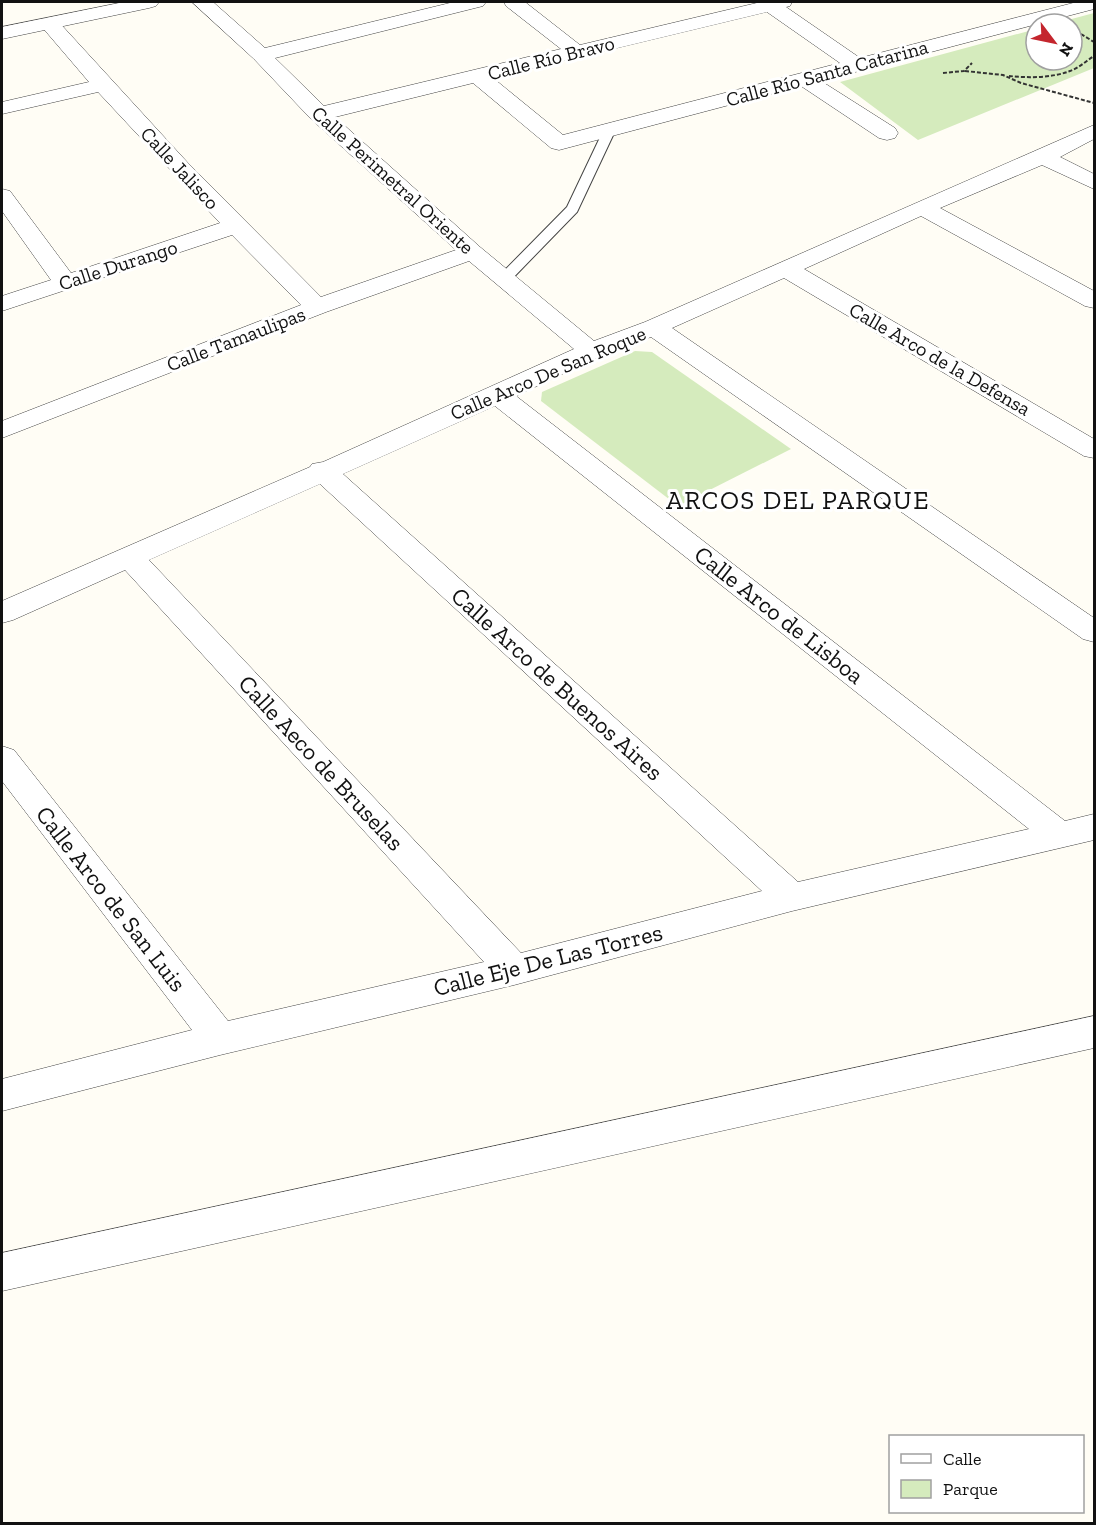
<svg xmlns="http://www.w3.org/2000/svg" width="1096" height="1525" viewBox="0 0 1096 1525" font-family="'Zilla Slab',serif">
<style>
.green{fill:#d5ebbd}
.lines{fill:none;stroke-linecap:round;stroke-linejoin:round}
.service-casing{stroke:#444;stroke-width:2}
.minor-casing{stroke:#444;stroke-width:1}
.tertiary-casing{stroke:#444;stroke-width:1}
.path{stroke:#333;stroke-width:2;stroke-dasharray:4 2;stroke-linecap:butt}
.service{fill:#fff;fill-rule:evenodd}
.minor{fill:#fff;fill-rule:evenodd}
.tertiary{fill:#fff;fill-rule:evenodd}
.labels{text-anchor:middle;stroke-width:6;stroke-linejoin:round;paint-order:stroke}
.far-street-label{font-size:20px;fill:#111;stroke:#fff}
.street-label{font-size:24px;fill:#111;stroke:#fff}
.neighbourhood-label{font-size:26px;letter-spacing:1.5px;fill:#111;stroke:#fff}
</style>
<rect width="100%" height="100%" fill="#fffdf5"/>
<!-- green -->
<g class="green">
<polygon points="1094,13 1094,68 918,140 840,82 1036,29 1036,60 1072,60 1072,24 1053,24"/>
<polygon points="635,351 652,352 791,449 678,506 541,401 542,392"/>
</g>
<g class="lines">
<defs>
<polygon id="service" points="610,125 616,129 577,212 509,282 499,282 497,279 499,276 567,207 604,129"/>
<g id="minor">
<path d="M192 2H213L265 48 454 2H486L483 6 275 58 324 106 561 49 506 6 504 2H525L580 45 761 2H792L790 6 786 7 860 58 1077 2H1094V9L821 81 895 128 898 133 895 138 887 140 879 138 801 86 559 150 551 148 473 83 335 117 480 247 594 341 645 322 1094 125V139L1060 157 1094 174V189L1042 165 940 208 1094 291V308L1085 306 921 216 804 269 1094 439V458L1084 456 784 278 672 328 1094 618V642L1083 639 651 337 600 356 516 396 1065 821 1094 814V840L792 911 514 985 220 1055 2 1111V1079L192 1030 2 781V746L14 750 228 1021 484 962 125 570 13 620 2 623V601L310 467 312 464 323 462 574 349 469 261 326 312 2 438V421L301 305 232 235 2 311V296L51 280 2 211V189L10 191 71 273 220 223 98 92 2 114V102L89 82 42 27 39 23 42 19H56L188 163 321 297 456 250 311 119 254 59ZM767 12 840 63 563 135 493 78ZM495 406 1029 829 798 882 343 474ZM320 484 762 891 521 953 149 560Z"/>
<polygon points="1094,1016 1094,1048 2,1291 2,1253"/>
</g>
<polygon id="tertiary" points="124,2 159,2 156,6 149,8 2,39 2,27"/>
</defs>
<!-- service casing -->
<use href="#service" class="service-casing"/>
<!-- minor casing -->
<use href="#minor" class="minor-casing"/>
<!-- tertiary casing -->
<use href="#tertiary" class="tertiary-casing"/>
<!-- path -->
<g class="path">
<polyline points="1081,34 1094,42"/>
<polyline points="965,71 1003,75 1021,83 1094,103"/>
<polyline points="943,73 964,71 972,63"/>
<path d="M1009 76C1028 78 1052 78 1070 71 1079 68 1086 61 1094 56"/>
</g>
<!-- service -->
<use href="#service" class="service"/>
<!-- minor -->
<use href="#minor" class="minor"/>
<!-- tertiary -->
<use href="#tertiary" class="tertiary"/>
</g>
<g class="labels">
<!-- far-street labels -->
<g class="far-street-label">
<text transform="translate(551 58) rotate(-14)" y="7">Calle Río Bravo</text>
<text transform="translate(827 73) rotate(-15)" y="7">Calle Río Santa Catarina</text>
<text transform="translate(180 168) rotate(47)" y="7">Calle Jalisco</text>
<text transform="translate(393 180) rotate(42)" y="7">Calle Perimetral Oriente</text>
<text transform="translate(118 265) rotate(-18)" y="7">Calle Durango</text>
<text transform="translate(236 339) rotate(-21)" y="7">Calle Tamaulipas</text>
<text transform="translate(940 359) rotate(30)" y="7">Calle Arco de la Defensa</text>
<text transform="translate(548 373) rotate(-23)" y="7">Calle Arco De San Roque</text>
</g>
<!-- street labels -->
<g class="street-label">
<text transform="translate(779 615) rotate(38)" y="8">Calle Arco de Lisboa</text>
<text transform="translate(557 684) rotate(42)" y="8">Calle Arco de Buenos Aires</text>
<text transform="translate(321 763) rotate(47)" y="8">Calle Aeco de Bruselas</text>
<text transform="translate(111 899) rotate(52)" y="8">Calle Arco de San Luis</text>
<text transform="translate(548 960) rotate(-14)" y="8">Calle Eje De Las Torres</text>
</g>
<!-- neighbourhood labels -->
<g class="neighbourhood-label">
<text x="798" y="509">ARCOS DEL PARQUE</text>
</g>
</g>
<!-- border -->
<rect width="1096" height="1525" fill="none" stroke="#111111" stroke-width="6"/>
<!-- legend -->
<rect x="889" y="1435" width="195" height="78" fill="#ffffff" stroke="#a0a0a0" stroke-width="1.5"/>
<rect x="901" y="1454" width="30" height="9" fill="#ffffff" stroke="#a0a0a0" stroke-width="1.5"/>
<text x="943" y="1465" font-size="18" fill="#111111">Calle</text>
<rect x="901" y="1480" width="30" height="18" fill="#d5ebbd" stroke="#a0a0a0" stroke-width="1.5"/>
<text x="943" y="1495" font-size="18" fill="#111111">Parque</text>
<!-- north arrow -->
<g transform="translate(1054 42) rotate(122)"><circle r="28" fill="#ffffff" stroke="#a0a0a0" stroke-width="1.5"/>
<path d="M0-4.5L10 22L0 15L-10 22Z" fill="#c4262e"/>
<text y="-9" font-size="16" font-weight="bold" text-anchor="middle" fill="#111111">N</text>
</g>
</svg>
